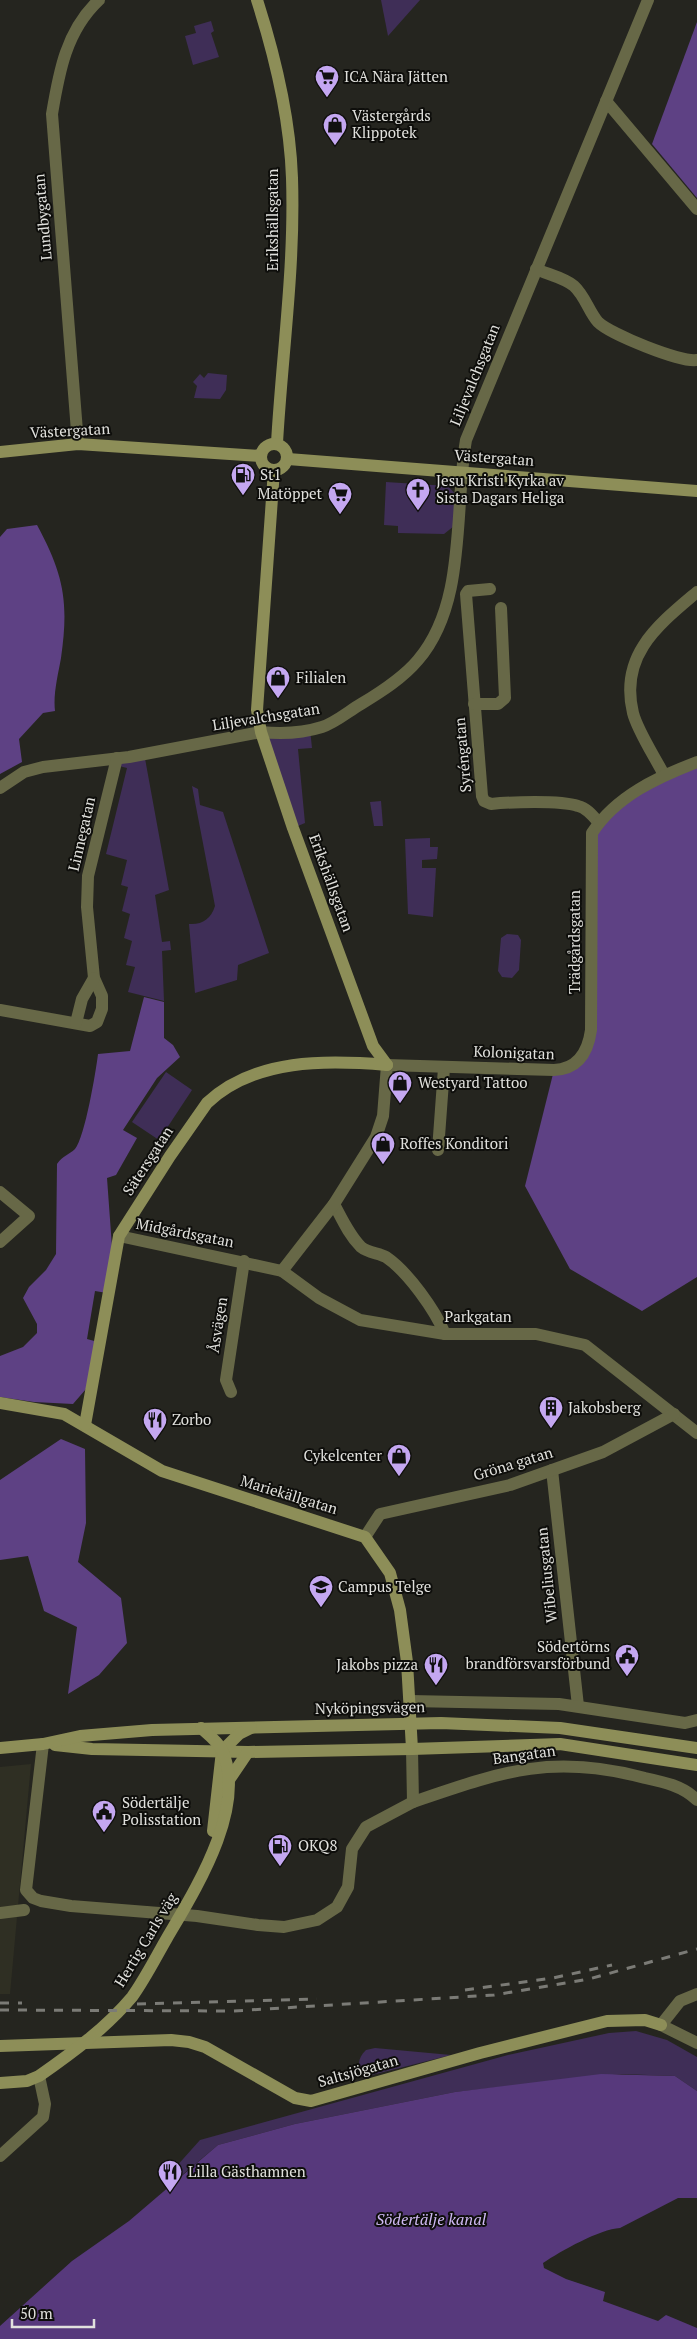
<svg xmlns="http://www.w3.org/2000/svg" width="697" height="2339" viewBox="0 0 697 2339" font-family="'PT Serif',serif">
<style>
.built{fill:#2f2f23}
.green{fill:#3f2e57}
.forest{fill:#5e4184}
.water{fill:#57397c}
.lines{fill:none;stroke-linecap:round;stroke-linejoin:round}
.street{stroke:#676847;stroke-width:12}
.secondary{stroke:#8d8e58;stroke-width:12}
.rail{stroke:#7b7b76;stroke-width:3;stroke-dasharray:9 9;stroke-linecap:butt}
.labels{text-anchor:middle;stroke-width:4;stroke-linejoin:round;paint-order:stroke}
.poi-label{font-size:15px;fill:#e1e1dd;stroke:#0e0e0b;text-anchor:start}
.street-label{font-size:15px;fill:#e1e1dd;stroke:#0e0e0b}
.water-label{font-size:16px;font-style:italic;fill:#cfb9f3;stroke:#0e0e0b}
</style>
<rect width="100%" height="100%" fill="#25251f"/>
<!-- built -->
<polygon class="built" points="31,1764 10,1994 0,1994 0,1767"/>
<!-- green -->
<g class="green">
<polygon points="381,0 420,0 388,36"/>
<polygon points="211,21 214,31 211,33 219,57 193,65 185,36 196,33 194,26"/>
<polygon points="208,373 227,375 226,390 220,399 194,398 197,386 193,382 200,374 204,378"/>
<polygon points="386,482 448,486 456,495 454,526 444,534 398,533 398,526 384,525"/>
<polygon points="310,729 312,748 298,749 305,823 293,828 261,732"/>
<polygon points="144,753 169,890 155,895 162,942 170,941 171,950 162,951 164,1001 128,992 135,967 126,965 132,941 124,938 130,914 122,911 128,887 121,885 127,860 106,854 127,768 115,765"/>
<path d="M192 786 198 789 200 805 223 812 269 953 238 965 237 980 195 993 189 924C202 925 211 919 215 906Z"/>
<polygon points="381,801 383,826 374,826 370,802"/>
<polygon points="430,838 430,847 438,847 437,859 422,860 422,868 436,868 433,917 408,914 405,839"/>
<polygon points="507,934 518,935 521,940 519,970 512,978 502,977 498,971 501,938"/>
<polygon points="166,1072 192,1090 159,1140 132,1122"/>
<polygon points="636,2031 667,2040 697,2057 697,2091 675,2076 621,2074 455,2092 295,2124 218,2145 182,2175 175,2168 200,2140 508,2055 609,2033"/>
<path d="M375 2048 451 2055 364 2077C357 2067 357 2059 366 2050Z"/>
</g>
<!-- forest -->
<g class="forest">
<polygon points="697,22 697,198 652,144"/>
<path d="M37 525C64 575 69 602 61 658 58 675 53 694 55 711L43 713 19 739 22 762 0 774V537L7 529Z"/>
<polygon points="697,762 697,1277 642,1311 570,1269 525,1186 554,1070 563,1070 590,1040 592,833 613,807"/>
<path d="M144 997 164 1002V1038L173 1045 180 1057 157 1078 123 1130 137 1138 116 1175 107 1178 112 1247 107 1293 95 1291 87 1339 98 1342 86 1389 73 1404 34 1402 0 1397V1356L23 1347 37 1333V1324L23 1298 29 1287 46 1270 56 1254 57 1164C63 1155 69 1155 75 1149 85 1137 96 1071 98 1054L130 1051Z"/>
<polygon points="61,1439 85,1449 86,1523 78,1562 121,1598 127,1643 99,1675 68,1694 77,1627 44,1611 28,1556 0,1560 0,1480"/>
</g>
<!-- water -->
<path class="water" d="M601 2074 675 2076 697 2091V2198H678L620 2228C600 2229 561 2251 543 2263L544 2268 566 2279 605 2292 603 2301 658 2321 666 2315 697 2328V2339H0V2326L72 2261 129 2221 218 2145 295 2124 455 2092Z"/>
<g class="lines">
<!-- street -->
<g class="street">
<polyline points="606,101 697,209"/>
<path d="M536 269C547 274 565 278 574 286 585 296 589 312 598 322 610 334 681 363 697 360"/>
<path d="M78 444 52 114C59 72 66 31 99 0"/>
<path d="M490 589 468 591 466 594 482 796 484 801 491 804C510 802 560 800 578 806 587 808 593 816 599 823"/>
<polyline points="474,704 498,704 505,698 501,608"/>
<path d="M664 775C655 757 638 732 633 713 619 655 658 625 697 592"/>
<path d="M0 788 24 772 43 767 129 757 261 732C281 734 303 733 322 727 335 723 349 711 361 704 381 692 403 678 418 660 467 603 454 510 466 440L648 0"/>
<polyline points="0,1010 90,1026 97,1022 102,1009 102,996 94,978 87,907 88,876 117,758"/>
<polyline points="76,1023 82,999 94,978"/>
<polyline points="438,1150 444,1068"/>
<polyline points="0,1192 29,1216 0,1242"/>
<path d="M334 1204C342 1219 349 1235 361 1247 368 1253 379 1253 386 1257 408 1272 435 1310 445 1334"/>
<polyline points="119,1236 282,1271 319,1298 360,1320 445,1334 536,1334 585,1345 697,1433"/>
<path d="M282 1271 334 1204 376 1137 383 1116 387 1065 554 1070C578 1069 588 1052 591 1030L592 833C616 796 658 777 697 762"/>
<polyline points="231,1392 226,1380 244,1261"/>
<polyline points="552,1470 578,1706"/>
<polyline points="365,1537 380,1514 510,1485 603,1452 674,1414"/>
<polyline points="410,1701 559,1704 685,1723 697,1720"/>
<polyline points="43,1744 26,1890 33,1898 41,1901 71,1906 197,1916 258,1925 284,1927 317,1920 337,1907 348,1887 352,1849 366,1827 413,1802"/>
<path d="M412 1749 413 1802C501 1772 551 1753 645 1778 664 1782 683 1786 697 1800"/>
<polyline points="0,1913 24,1910"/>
<polyline points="697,1994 680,2001 661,2025 697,2043"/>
<polyline points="0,2156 43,2117 45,2104 39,2076"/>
</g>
<!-- secondary -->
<g class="secondary">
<path d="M257 0C275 56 290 119 292 178 295 267 282 355 277 443"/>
<circle cx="274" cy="457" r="13"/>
<polyline points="0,452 78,444 261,456"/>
<polyline points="288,459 697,491"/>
<polyline points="274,470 257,710 261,732 293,828 373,1046 387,1065"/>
<polyline points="0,1403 64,1414 162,1471 365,1537 390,1573 400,1610 407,1662 412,1749"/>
<path d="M85 1425 119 1236 170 1156 207 1103C255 1058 327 1060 387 1065"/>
<polyline points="55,1745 92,1749 248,1752 412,1749 560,1744 697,1765"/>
<polyline points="0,1748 43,1744 80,1736 152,1730 441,1723 560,1728 697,1748"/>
<polyline points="229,1780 248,1752"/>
<polyline points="213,1831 222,1751 239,1734 251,1728"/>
<polyline points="0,2046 171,2040 189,2042 205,2047 295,2098 311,2101 480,2053 607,2021 645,2020 661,2025"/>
<path d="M0 2083 27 2081 39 2076C72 2053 106 2028 132 1997 145 1979 156 1957 167 1938 195 1890 248 1807 222 1750 217 1741 209 1735 201 1728"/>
</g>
<!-- rail -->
<g class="rail">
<polyline points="465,1990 553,1978 612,1965"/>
<polyline points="0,2003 22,2003"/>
<polyline points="137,2004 317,1999"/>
<polyline points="0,2010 233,2011 494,1995 589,1979 697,1949"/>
</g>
</g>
<!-- icons -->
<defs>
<symbol id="supermarket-pin" viewBox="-11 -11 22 30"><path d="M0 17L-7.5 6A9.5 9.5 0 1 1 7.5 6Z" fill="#c4a7f1" stroke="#0e0e0b"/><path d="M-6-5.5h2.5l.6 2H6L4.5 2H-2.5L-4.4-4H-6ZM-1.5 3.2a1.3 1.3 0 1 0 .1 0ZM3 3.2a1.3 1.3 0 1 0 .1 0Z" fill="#111"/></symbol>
<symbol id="shop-pin" viewBox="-11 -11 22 30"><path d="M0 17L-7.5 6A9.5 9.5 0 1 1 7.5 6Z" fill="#c4a7f1" stroke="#0e0e0b"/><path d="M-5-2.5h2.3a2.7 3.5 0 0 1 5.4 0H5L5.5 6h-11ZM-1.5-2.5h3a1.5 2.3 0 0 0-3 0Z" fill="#111"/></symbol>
<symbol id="fuel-pin" viewBox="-11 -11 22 30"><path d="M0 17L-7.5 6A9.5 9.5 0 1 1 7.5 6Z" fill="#c4a7f1" stroke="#0e0e0b"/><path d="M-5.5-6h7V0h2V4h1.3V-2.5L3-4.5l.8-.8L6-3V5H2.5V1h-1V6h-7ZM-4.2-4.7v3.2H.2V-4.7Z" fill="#111"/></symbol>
<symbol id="church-pin" viewBox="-11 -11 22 30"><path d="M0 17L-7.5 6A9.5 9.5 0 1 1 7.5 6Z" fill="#c4a7f1" stroke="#0e0e0b"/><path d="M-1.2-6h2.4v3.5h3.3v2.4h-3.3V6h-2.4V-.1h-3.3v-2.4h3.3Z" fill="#111"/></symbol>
<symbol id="building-pin" viewBox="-11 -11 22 30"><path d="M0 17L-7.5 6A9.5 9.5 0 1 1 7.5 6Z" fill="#c4a7f1" stroke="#0e0e0b"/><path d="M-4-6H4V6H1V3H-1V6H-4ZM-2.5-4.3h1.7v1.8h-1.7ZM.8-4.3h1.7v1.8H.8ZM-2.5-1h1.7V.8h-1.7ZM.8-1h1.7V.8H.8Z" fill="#111"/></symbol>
<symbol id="restaurant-pin" viewBox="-11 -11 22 30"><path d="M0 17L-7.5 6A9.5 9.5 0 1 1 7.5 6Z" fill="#c4a7f1" stroke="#0e0e0b"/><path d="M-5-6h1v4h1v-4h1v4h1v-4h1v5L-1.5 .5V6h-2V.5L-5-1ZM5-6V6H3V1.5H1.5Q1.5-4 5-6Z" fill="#111"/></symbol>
<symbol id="university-pin" viewBox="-11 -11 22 30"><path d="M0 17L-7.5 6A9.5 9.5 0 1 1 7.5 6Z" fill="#c4a7f1" stroke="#0e0e0b"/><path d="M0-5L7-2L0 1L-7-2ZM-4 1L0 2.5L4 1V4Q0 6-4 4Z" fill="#111"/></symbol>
<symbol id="civic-pin" viewBox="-11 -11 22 30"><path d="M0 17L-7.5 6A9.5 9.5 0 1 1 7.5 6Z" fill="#c4a7f1" stroke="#0e0e0b"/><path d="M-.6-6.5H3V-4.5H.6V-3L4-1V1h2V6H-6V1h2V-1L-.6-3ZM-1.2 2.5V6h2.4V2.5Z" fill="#111"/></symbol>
</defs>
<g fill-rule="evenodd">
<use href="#supermarket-pin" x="313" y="63" width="28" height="38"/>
<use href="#shop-pin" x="321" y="111" width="28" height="38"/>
<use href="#fuel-pin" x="229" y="461" width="28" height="38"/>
<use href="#church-pin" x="404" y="476" width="28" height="38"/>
<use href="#supermarket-pin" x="326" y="480" width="28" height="38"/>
<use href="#shop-pin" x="264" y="664" width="28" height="38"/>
<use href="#shop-pin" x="386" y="1069" width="28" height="38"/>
<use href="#shop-pin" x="369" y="1130" width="28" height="38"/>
<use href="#building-pin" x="537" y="1394" width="28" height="38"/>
<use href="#restaurant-pin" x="141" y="1406" width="28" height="38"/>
<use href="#shop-pin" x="385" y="1442" width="28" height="38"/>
<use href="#university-pin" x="307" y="1573" width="28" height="38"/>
<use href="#civic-pin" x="613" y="1642" width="28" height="38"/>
<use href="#restaurant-pin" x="422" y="1651" width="28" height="38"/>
<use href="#civic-pin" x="90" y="1798" width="28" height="38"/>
<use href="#fuel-pin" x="266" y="1832" width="28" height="38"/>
<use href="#restaurant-pin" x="156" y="2158" width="28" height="38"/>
</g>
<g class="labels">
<!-- poi labels -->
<g class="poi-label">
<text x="344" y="82">ICA Nära Jätten</text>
<text x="352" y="121">Västergårds<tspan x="352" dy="17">Klippotek</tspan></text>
<text x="260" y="480">St1</text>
<text x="436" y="486">Jesu Kristi Kyrka av<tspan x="436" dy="17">Sista Dagars Heliga</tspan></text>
<text x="322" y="499" text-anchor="end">Matöppet</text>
<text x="296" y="683">Filialen</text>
<text x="418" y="1088">Westyard Tattoo</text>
<text x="400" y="1149">Roffes Konditori</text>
<text x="568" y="1413">Jakobsberg</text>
<text x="172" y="1425">Zorbo</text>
<text x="382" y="1461" text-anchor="end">Cykelcenter</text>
<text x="338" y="1592">Campus Telge</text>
<text x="610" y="1652" text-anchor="end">Södertörns<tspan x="610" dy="17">brandförsvarsförbund</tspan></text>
<text x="418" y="1670" text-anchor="end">Jakobs pizza</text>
<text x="122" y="1808">Södertälje<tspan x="122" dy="17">Polisstation</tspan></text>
<text x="298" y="1851">OKQ8</text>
<text x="188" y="2177">Lilla Gästhamnen</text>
</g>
<!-- street labels -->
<g class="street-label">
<text transform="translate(43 217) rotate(-95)" y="5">Lundbygatan</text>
<text transform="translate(273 220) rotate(-90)" y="5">Erikshällsgatan</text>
<text transform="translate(475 375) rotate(-68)" y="5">Liljevalchsgatan</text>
<text transform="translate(70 431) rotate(-3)" y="5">Västergatan</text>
<text transform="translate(494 458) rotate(4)" y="5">Västergatan</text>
<text transform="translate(266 717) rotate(-9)" y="5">Liljevalchsgatan</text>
<text transform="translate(463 755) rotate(-95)" y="5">Syréngatan</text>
<text transform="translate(82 834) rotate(-77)" y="5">Linnegatan</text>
<text transform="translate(331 883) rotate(70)" y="5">Erikshällsgatan</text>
<text transform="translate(575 942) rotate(-90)" y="5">Trädgårdsgatan</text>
<text transform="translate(514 1053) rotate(2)" y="5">Kolonigatan</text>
<text transform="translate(148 1161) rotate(-57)" y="5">Sätersgatan</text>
<text transform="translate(185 1233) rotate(11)" y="5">Midgårdsgatan</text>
<text x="478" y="1322">Parkgatan</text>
<text transform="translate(218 1325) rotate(-81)" y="5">Åsvägen</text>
<text transform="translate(513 1464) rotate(-17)" y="5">Gröna gatan</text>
<text transform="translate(289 1495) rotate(17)" y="5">Mariekällgatan</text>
<text transform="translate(547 1575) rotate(-96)" y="5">Wibeliusgatan</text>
<text transform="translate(370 1708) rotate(-1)" y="5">Nyköpingsvägen</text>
<text transform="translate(524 1755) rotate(-8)" y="5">Bangatan</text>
<text transform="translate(146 1940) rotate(-59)" y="5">Hertig Carls väg</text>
<text transform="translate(358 2071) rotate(-16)" y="5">Saltsjögatan</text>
</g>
<!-- water labels -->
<g class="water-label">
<text x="431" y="2225">Södertälje kanal</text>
</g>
</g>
<!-- scale -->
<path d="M12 2319v8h82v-8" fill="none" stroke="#e1e1dd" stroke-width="2.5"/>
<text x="20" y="2319" font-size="15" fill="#e1e1dd" stroke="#0e0e0b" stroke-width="4" paint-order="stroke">50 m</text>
</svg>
